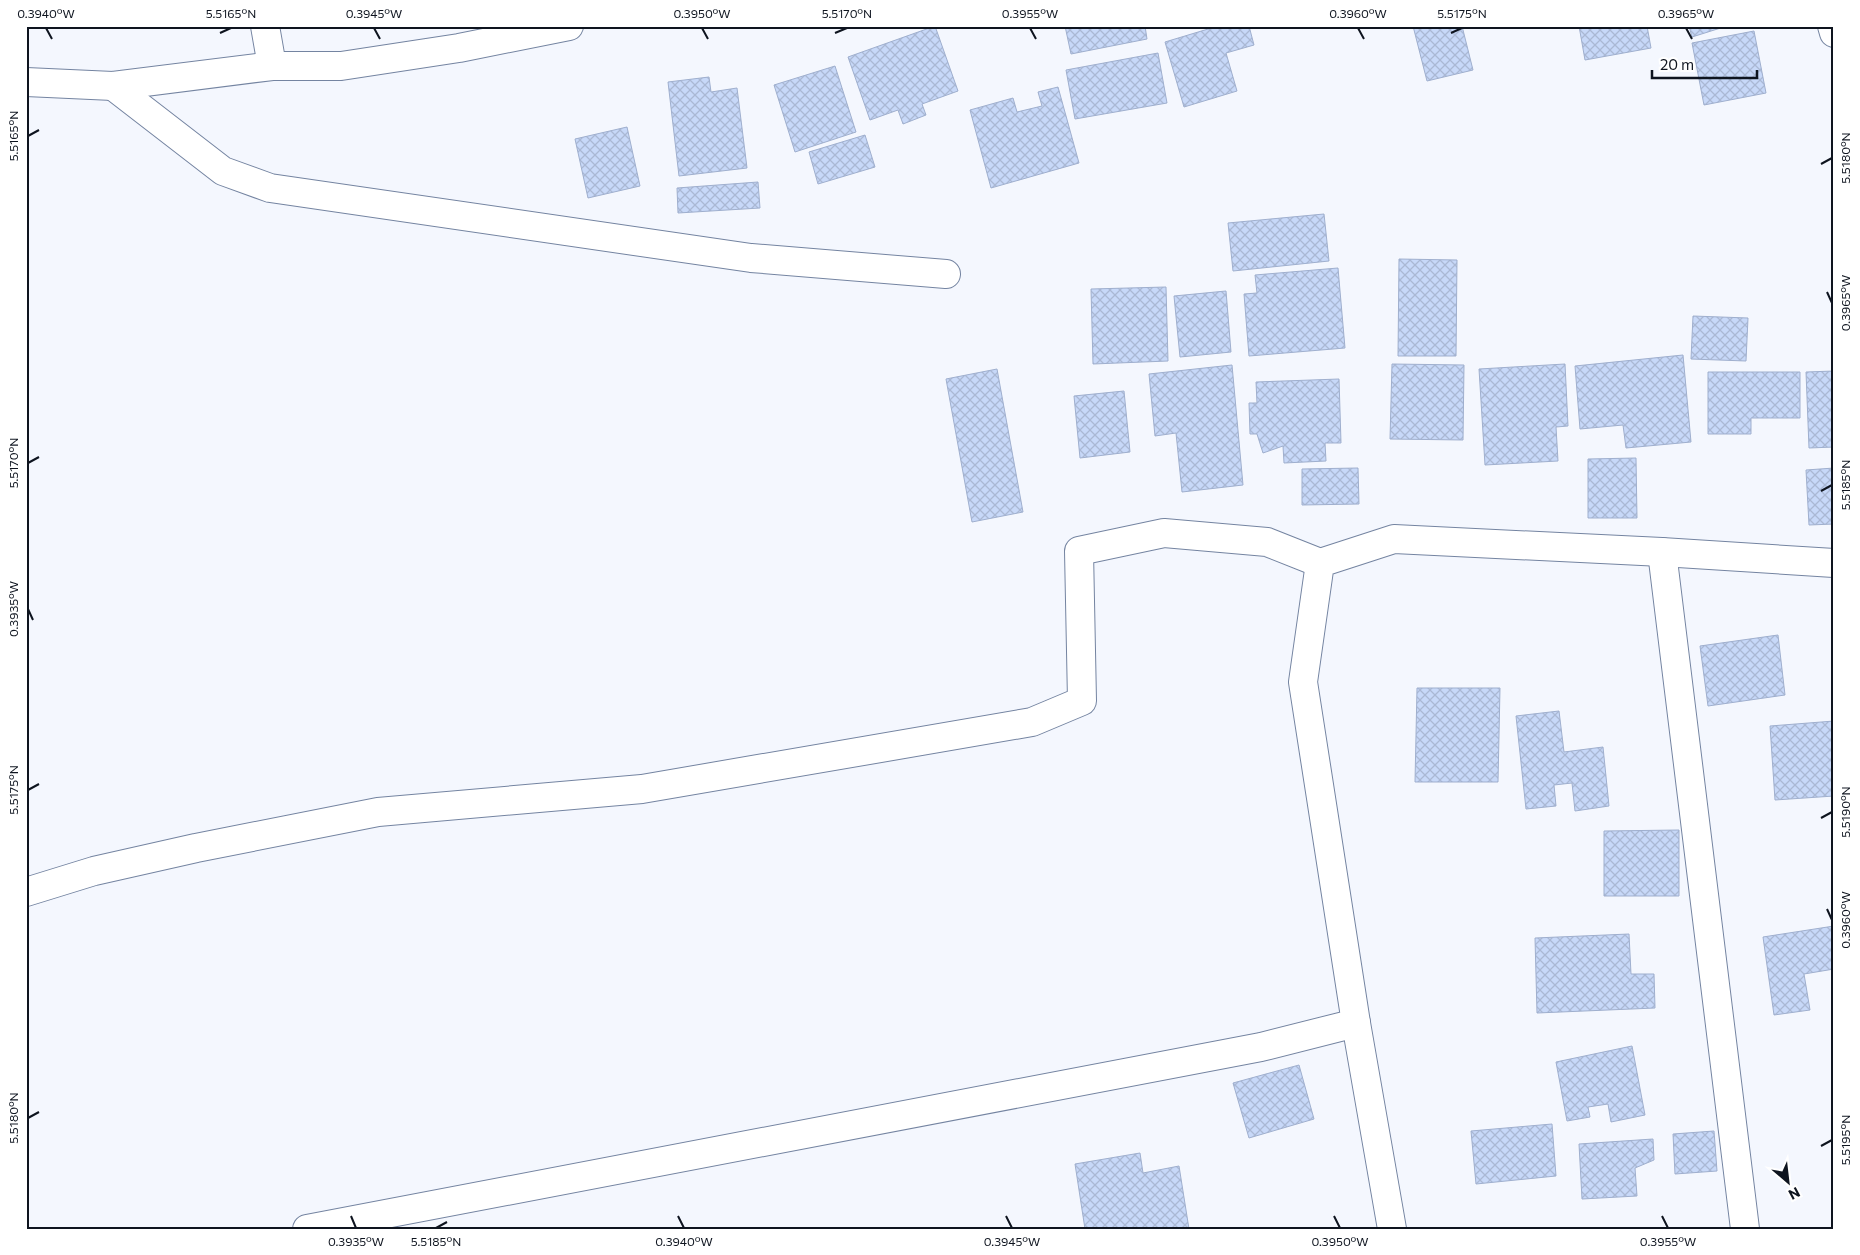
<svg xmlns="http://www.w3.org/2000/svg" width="1860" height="1255" viewBox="0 0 1860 1255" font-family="Commissioner,sans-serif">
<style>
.building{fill:url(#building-cross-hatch);stroke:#9fafce}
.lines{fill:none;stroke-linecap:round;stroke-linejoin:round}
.minor-casing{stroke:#7484a1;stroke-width:30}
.minor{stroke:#fff;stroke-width:28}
.ticks{fill:none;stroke:#0e141f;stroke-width:2}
.neatline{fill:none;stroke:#0e141f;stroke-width:2}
.ticks-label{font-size:12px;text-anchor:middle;fill:#0e141f}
</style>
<defs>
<pattern id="building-cross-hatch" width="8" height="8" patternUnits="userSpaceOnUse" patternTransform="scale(1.25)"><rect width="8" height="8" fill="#c7d8f8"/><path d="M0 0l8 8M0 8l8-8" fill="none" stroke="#aab8d4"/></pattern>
</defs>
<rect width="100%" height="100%" fill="#f4f7fe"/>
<!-- building -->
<g class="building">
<polygon points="935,26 958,91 922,104 926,115 903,124 898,110 870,120 848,57"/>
<polygon points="1065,26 1145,26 1147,39 1071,54"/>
<polygon points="1218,26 1249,26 1254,45 1226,53 1237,91 1184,107 1165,42"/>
<polygon points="1413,26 1462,26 1473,70 1427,81"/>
<polygon points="1579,26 1647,26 1651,48 1585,60"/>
<polygon points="1689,26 1727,26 1692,37"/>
<polygon points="1754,31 1766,93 1704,105 1692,43"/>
<polygon points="1158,53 1167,103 1075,119 1066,70"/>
<polygon points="835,66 856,132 795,152 774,85"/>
<polygon points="709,77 711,92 737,88 747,168 679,176 668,82"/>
<polygon points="1058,87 1079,163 991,188 970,110 1013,98 1017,112 1042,106 1038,92"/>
<polygon points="627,127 640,186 588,198 575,139"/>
<polygon points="865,135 875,167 818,184 809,152"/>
<polygon points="758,182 760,208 678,213 677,188"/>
<polygon points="1324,214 1329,261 1233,271 1228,223"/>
<polygon points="1399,259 1457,260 1456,356 1398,356"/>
<polygon points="1338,268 1345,348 1249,356 1244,294 1257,293 1255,275"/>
<polygon points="1166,287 1168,361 1093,364 1091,289"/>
<polygon points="1226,291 1231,352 1180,357 1174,296"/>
<polygon points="1693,316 1748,318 1746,361 1691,359"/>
<polygon points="1683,355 1691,442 1626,448 1623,425 1580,429 1575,366"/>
<polygon points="1392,364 1464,365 1463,440 1390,439"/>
<polygon points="1565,364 1568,426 1556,427 1558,461 1485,465 1479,369"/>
<polygon points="1232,365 1243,485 1182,492 1176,433 1155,436 1149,374"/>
<polygon points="997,369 1023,512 972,522 946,379"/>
<polygon points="1834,371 1834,447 1809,448 1806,372"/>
<polygon points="1708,372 1800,372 1800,418 1751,418 1751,434 1708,434"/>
<polygon points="1339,379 1341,443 1325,443 1326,461 1284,463 1283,446 1263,453 1257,434 1250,434 1249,403 1257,403 1256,382"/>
<polygon points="1124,391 1130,452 1080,458 1074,396"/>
<polygon points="1636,458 1637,518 1588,518 1588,459"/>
<polygon points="1358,468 1359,504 1302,505 1302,469"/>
<polygon points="1834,468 1834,524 1809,525 1806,470"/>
<polygon points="1778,635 1785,695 1708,706 1700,646"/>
<polygon points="1417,688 1500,688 1498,782 1415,782"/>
<polygon points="1559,711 1564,752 1603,747 1609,806 1575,811 1572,783 1554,785 1556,806 1526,809 1516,716"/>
<polygon points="1834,721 1834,796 1775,800 1770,726"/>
<polygon points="1679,830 1679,896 1604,896 1604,831"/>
<polygon points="1834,926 1834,969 1804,974 1810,1010 1774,1015 1763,937"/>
<polygon points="1629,934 1631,974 1654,974 1655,1008 1537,1013 1535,938"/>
<polygon points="1632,1046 1645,1115 1611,1122 1608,1104 1588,1107 1590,1117 1567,1121 1556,1062"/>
<polygon points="1299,1065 1314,1119 1249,1138 1233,1083"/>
<polygon points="1552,1124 1556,1176 1476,1184 1471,1131"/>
<polygon points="1714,1131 1717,1171 1675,1174 1673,1134"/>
<polygon points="1653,1139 1654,1160 1635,1168 1637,1196 1582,1199 1579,1144"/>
<polygon points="1140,1153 1143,1173 1179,1166 1189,1229 1085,1229 1075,1164"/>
</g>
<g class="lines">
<defs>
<g id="minor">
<polyline points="265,26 272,66"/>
<polyline points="1832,26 1834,33"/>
<polyline points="26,82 113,86 272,66 341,66 459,48 569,26"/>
<polyline points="113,86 223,171 270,188 751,258 946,274"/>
<polyline points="1662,552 1745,1229"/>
<polyline points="26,892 94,871 196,848 378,812 642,789 1032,722 1082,701 1079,551 1164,533 1267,542 1320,563"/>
<polyline points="307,1229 1261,1047 1356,1023"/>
<polyline points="1392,1229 1356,1023 1303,682 1320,563 1394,539 1662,552 1834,563"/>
</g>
</defs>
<!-- minor casing -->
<use href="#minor" class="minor-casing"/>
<!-- minor -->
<use href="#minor" class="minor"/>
</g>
<!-- ticks -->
<path class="ticks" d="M46 28 52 39M374 28 380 39M702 28 708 39M1030 28 1036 39M1358 28 1364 39M1686 28 1692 39M220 33 231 28M835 33 847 28M1451 33 1462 28M28 136 39 130M1821 164 1832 158M1827 292 1832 303M28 463 39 457M1821 491 1832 485M28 609 33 620M28 790 39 784M1821 818 1832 812M1827 909 1832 920M28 1118 39 1112M1821 1146 1832 1140M351 1216 356 1228M678 1216 684 1228M1006 1216 1012 1228M1334 1216 1340 1228M1662 1216 1668 1228M436 1228 447 1222"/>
<!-- border -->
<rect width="1860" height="1255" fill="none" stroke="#ffffff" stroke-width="55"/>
<!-- north arrow -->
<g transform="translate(1788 1182) rotate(152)" stroke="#ffffff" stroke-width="4" paint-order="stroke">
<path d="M0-4L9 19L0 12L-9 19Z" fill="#0e141f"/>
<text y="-8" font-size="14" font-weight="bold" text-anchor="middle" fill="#0e141f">N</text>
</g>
<!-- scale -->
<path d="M1652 70v8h105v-8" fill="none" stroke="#0e141f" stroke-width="2.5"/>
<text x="1660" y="70" font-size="15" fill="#0e141f" stroke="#ffffff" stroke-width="4" paint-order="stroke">20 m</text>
<rect x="28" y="28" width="1804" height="1200" class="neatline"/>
<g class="ticks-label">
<text x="46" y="18">0.3940°W</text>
<text x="231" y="18">5.5165°N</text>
<text x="374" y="18">0.3945°W</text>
<text x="702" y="18">0.3950°W</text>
<text x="847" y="18">5.5170°N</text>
<text x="1030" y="18">0.3955°W</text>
<text x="1358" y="18">0.3960°W</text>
<text x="1462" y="18">5.5175°N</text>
<text x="1686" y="18">0.3965°W</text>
<text transform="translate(14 136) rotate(-90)" y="4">5.5165°N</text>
<text transform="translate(1846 158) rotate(-90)" y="4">5.5180°N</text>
<text transform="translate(1846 303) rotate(-90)" y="4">0.3965°W</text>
<text transform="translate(14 463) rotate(-90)" y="4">5.5170°N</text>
<text transform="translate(1846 485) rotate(-90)" y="4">5.5185°N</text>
<text transform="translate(14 609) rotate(-90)" y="4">0.3935°W</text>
<text transform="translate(14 790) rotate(-90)" y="4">5.5175°N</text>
<text transform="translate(1846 812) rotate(-90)" y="4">5.5190°N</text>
<text transform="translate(1846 920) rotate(-90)" y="4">0.3960°W</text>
<text transform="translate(14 1118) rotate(-90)" y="4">5.5180°N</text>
<text transform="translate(1846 1140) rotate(-90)" y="4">5.5195°N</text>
<text x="356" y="1246">0.3935°W</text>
<text x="436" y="1246">5.5185°N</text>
<text x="684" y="1246">0.3940°W</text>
<text x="1012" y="1246">0.3945°W</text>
<text x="1340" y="1246">0.3950°W</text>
<text x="1668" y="1246">0.3955°W</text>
</g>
</svg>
